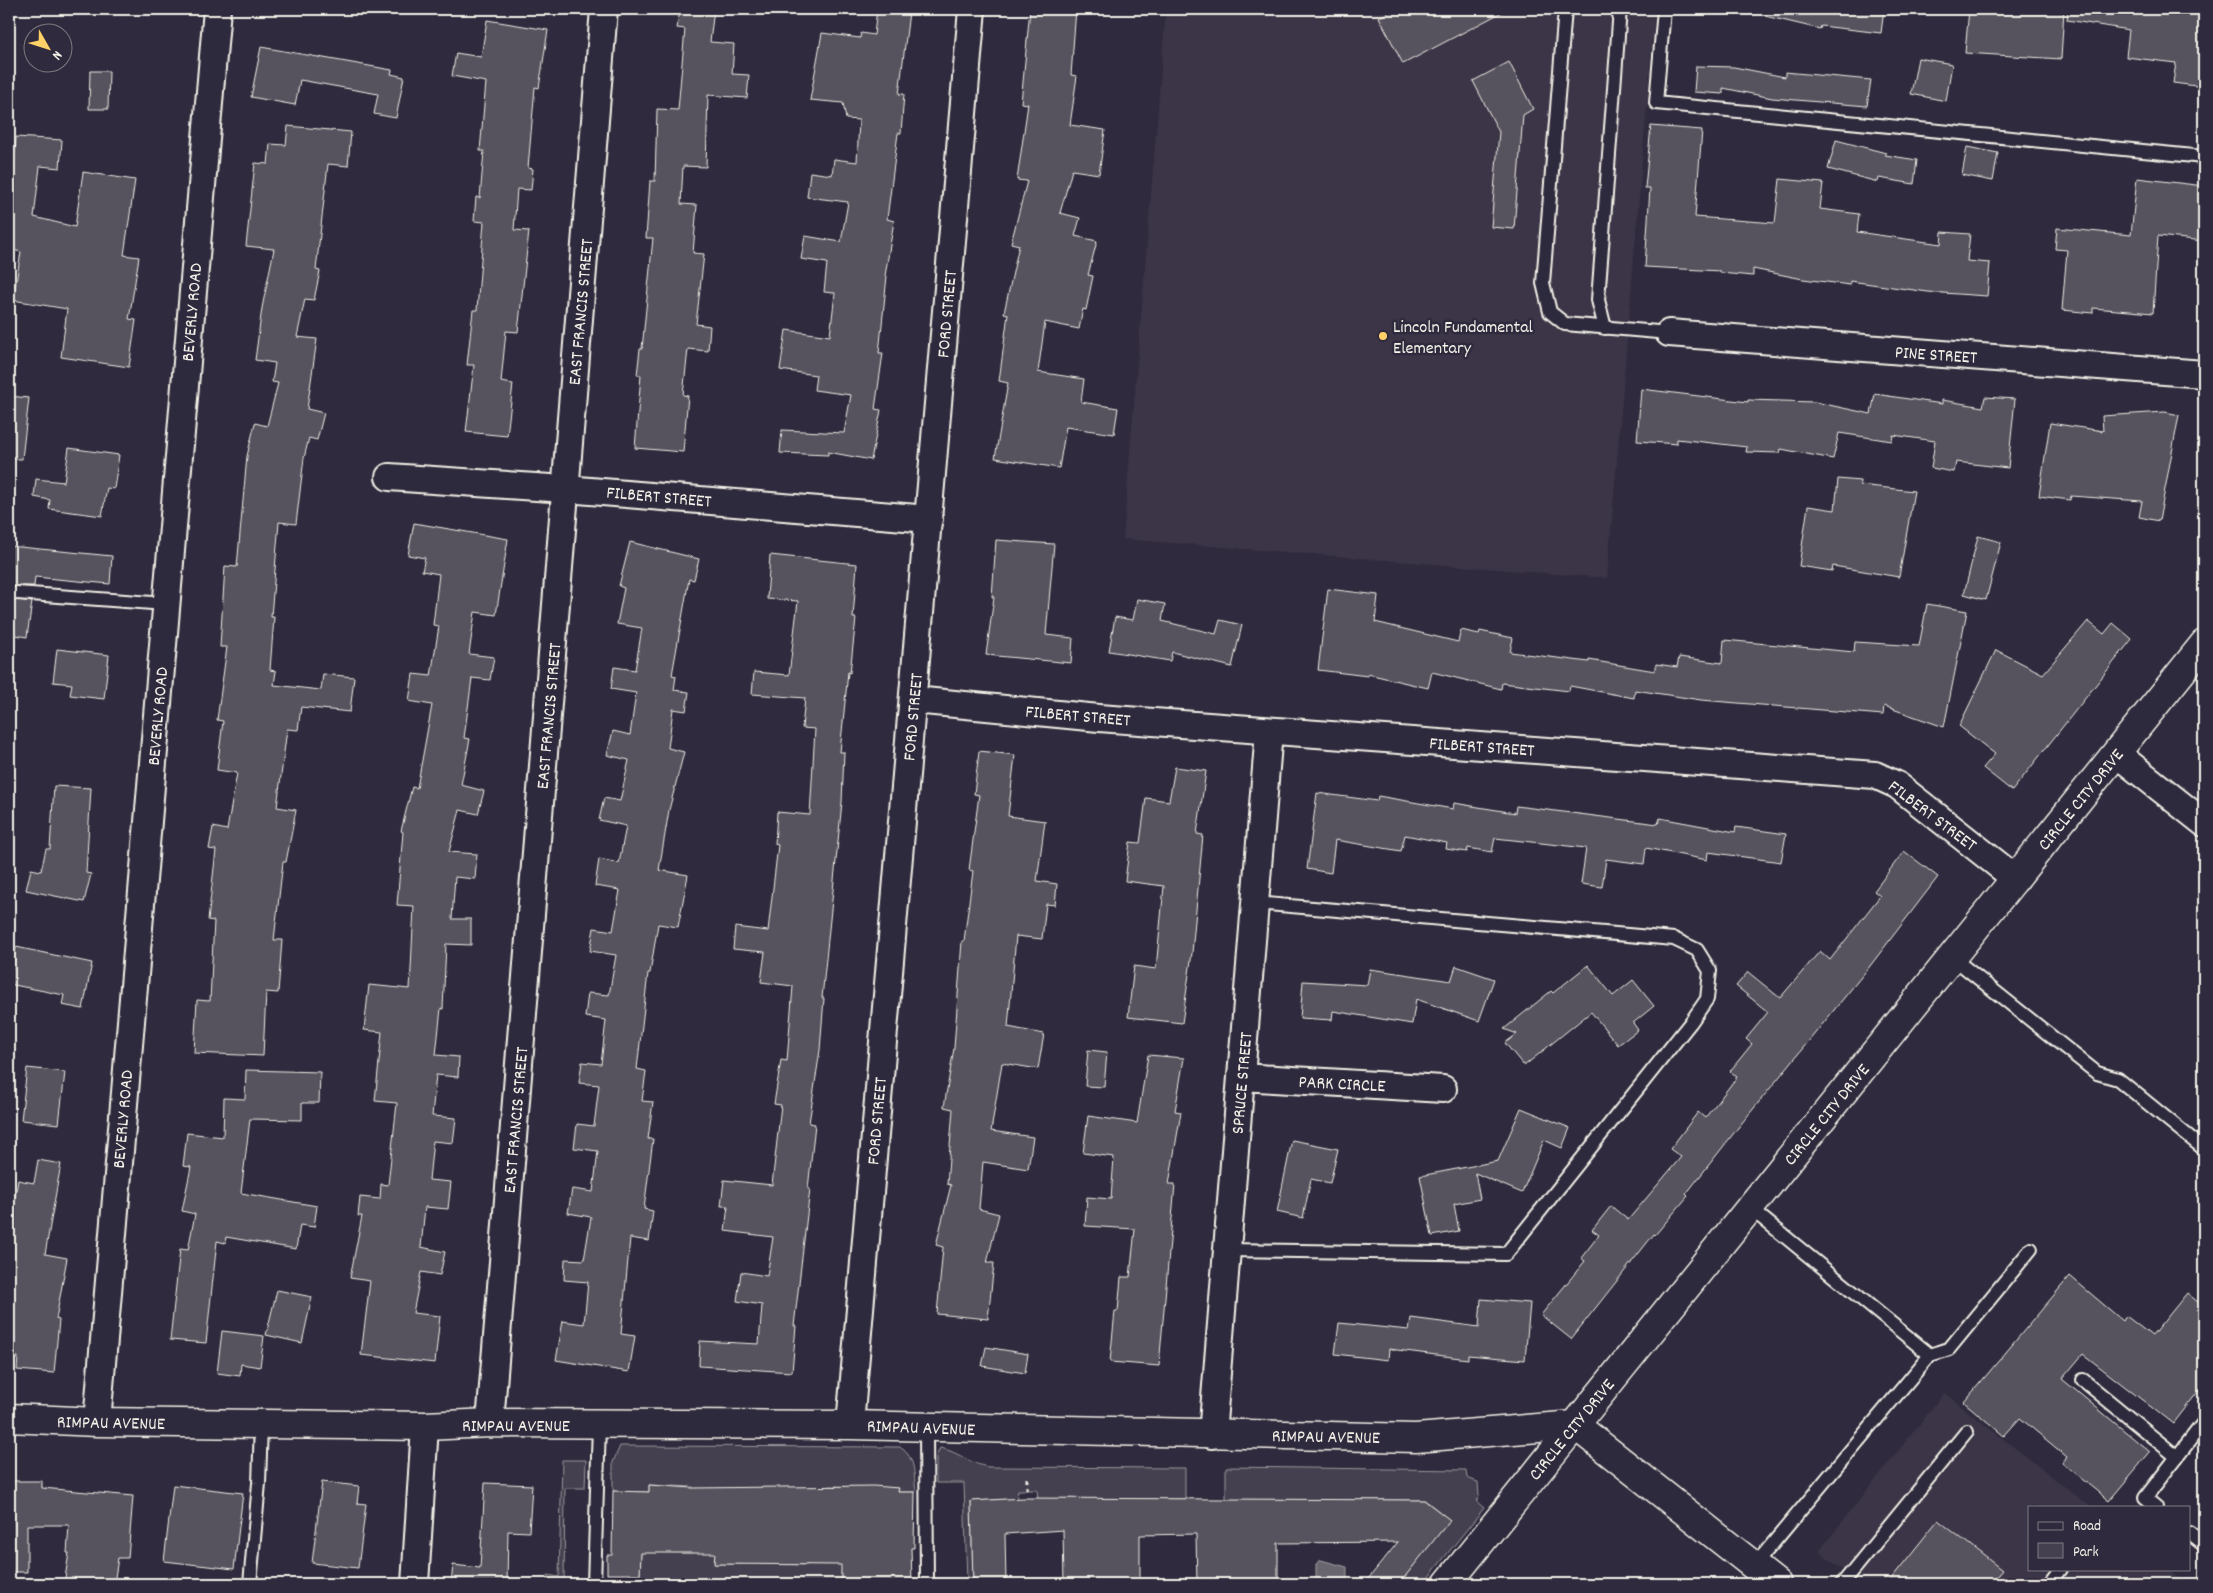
<svg xmlns="http://www.w3.org/2000/svg" width="2213" height="1593" viewBox="0 0 2213 1593" font-family="Dekko,sans-serif">
<style>
.built{fill:#3b3647}
.green{fill:#454050;stroke:#9c989c}
.water{fill:#6a6670;stroke:#a19ea0}
.building{fill:#56525f;stroke:#f4f1e8}
.lines{fill:none;stroke-linecap:round;stroke-linejoin:round}
.lane-casing{stroke:#f4f1e8;stroke-width:16}
.street-casing{stroke:#f4f1e8;stroke-width:30}
.secondary-casing{stroke:#f4f1e8;stroke-width:31}
.path{stroke:#f4f1e8;stroke-width:3;stroke-dasharray:4 4;stroke-linecap:butt}
.lane{stroke:#2f2a3d;stroke-width:12}
.street{stroke:#2f2a3d;stroke-width:26}
.secondary{stroke:#2f2a3d;stroke-width:28}
.poi-dot{fill:#ffd166;stroke:#2f2a3d;stroke-width:2}
.labels{text-anchor:middle;stroke-width:5;stroke-linejoin:round;paint-order:stroke}
.street-label{font-size:18px;fill:#f4f1e8;stroke:#2f2a3d}
.poi-label{font-size:18px;fill:#f4f1e8;stroke:#2f2a3d;text-anchor:start}
</style>
<rect width="100%" height="100%" fill="#2f2a3d"/>
<filter id="ink" filterUnits="userSpaceOnUse"><feTurbulence type="fractalNoise" baseFrequency=".02" numOctaves="2"/><feDisplacementMap in="SourceGraphic" scale="10" xChannelSelector="R" yChannelSelector="G"/><feConvolveMatrix kernelMatrix="1 2 1 2 8 2 1 2 1" color-interpolation-filters="sRGB"/></filter>
<g filter="url(#ink)">
<!-- built -->
<g class="built">
<polygon points="1166,9 1655,9 1607,578 1123,539"/>
<polygon points="1944,1393 2091,1507 2029,1507 2029,1569 2169,1569 2188,1584 1860,1584 1819,1551"/>
</g>
<!-- green -->
<g class="green">
<path d="M620 1446 900 1447C917 1459 913 1473 916 1492H898V1488L829 1486 828 1492 776 1564 806 1565 846 1555 841 1574V1584H640L641 1552 693 1553 715 1548V1564H743V1555L693 1491V1487L649 1485V1492L613 1491V1462Z"/>
<path d="M940 1448C957 1451 970 1464 988 1467L1185 1468V1499H1038L1037 1490H1018L1017 1499 971 1501 973 1584H967L964 1483H936V1457Z"/>
<polygon points="562,1460 586,1460 585,1488 565,1488 564,1584 547,1584 548,1575 559,1577"/>
<polygon points="1226,1467 1466,1470 1467,1478 1478,1482 1479,1496 1476,1501 1484,1508 1423,1584 1399,1584 1450,1520 1425,1500 1233,1500 1234,1584 1230,1584 1230,1500 1226,1499"/>
</g>
<!-- water -->
<polygon class="water" points="1321,1560 1347,1567 1347,1579 1316,1580 1316,1564"/>
<!-- building -->
<g class="building">
<polygon points="680,9 714,9 710,42 734,44 732,74 749,75 747,98 708,95 706,167 683,166 681,204 697,205 693,253 704,254 696,324 710,326 708,351 688,349 683,395 688,396 683,452 635,448 641,375 637,375 640,349 642,349 653,238 646,238 650,181 655,181 657,109 678,110 685,29 677,28"/>
<polygon points="877,9 909,12 899,94 904,94 901,133 898,133 887,219 894,221 885,276 887,276 879,353 883,353 875,409 881,410 871,460 828,452 828,455 780,453 782,430 844,433 851,395 814,390 816,375 780,370 786,330 830,336 835,293 824,292 827,263 801,259 805,236 841,242 848,202 807,197 810,172 832,175 834,159 857,162 859,120 846,119 843,103 810,100 822,33 860,38 861,33 874,35"/>
<polygon points="1030,9 1076,9 1071,75 1077,76 1070,125 1105,130 1099,174 1072,170 1060,213 1080,218 1075,236 1097,241 1088,275 1093,276 1086,310 1083,309 1079,329 1045,322 1038,372 1084,379 1081,402 1118,408 1114,434 1066,427 1059,468 995,458 1008,383 999,381 1008,314 1004,313 1019,245 1011,243 1027,181 1017,180 1028,104 1021,103"/>
<polygon points="1395,9 1508,9 1403,64 1379,17"/>
<polygon points="1766,9 1884,9 1881,33 1821,26 1820,29 1765,16"/>
<polygon points="1969,9 2064,9 2061,59 1965,53"/>
<polygon points="2068,9 2204,9 2204,87 2173,83 2176,63 2126,57 2129,30 2067,20"/>
<polygon points="487,20 548,30 539,88 535,87 528,168 533,169 531,190 517,189 514,230 529,231 518,332 506,331 501,382 513,384 507,436 466,432 474,365 467,365 473,310 477,310 484,222 474,221 476,197 480,198 484,151 480,151 486,82 452,76 456,53 481,57"/>
<polygon points="261,47 392,70 391,74 404,77 396,118 374,114 378,94 300,80 295,105 251,97"/>
<polygon points="1918,58 1952,64 1946,101 1911,94"/>
<polygon points="1509,62 1533,109 1523,115 1514,229 1491,227 1499,132 1473,81"/>
<polygon points="1696,66 1734,67 1785,77 1785,72 1871,80 1867,106 1772,98 1723,88 1723,94 1694,92"/>
<polygon points="90,71 109,71 108,109 89,109"/>
<polygon points="288,126 351,132 348,166 328,164 316,270 320,271 314,300 305,299 297,337 317,339 307,409 324,413 317,440 309,438 304,458 296,524 279,522 271,617 274,617 270,670 276,671 274,685 321,690 323,674 354,677 350,712 301,707 298,730 287,729 277,807 296,810 286,862 283,862 274,940 282,940 278,993 266,992 263,1056 194,1053 197,1000 210,1001 214,921 208,920 216,850 209,849 213,827 227,830 237,773 217,770 223,721 217,720 227,647 220,647 225,566 237,567 247,456 255,423 267,426 278,383 272,382 275,363 255,360 262,308 274,249 246,246 255,163 268,164 270,144 286,145"/>
<polygon points="1651,126 1702,130 1695,217 1775,223 1780,179 1823,183 1820,209 1859,214 1857,232 1941,244 1942,232 1970,234 1967,261 1990,263 1987,296 1928,292 1850,281 1850,285 1803,279 1753,269 1753,276 1720,273 1720,271 1645,267 1650,188 1645,188"/>
<polygon points="16,137 62,140 60,168 40,166 34,217 75,227 83,172 135,180 124,255 139,257 129,319 136,320 129,367 61,357 67,309 13,300 21,252 9,249 9,185 12,186"/>
<polygon points="1836,140 1886,153 1885,155 1917,160 1914,184 1879,178 1878,182 1828,169"/>
<polygon points="1967,147 1998,153 1993,181 1962,175"/>
<polygon points="2137,178 2204,186 2204,241 2158,236 2153,313 2093,308 2093,313 2062,310 2067,250 2055,249 2057,228 2131,235"/>
<polygon points="1641,389 1748,402 1748,400 1815,402 1871,414 1875,394 1942,404 1942,400 1983,407 1985,397 2015,399 2008,468 1956,462 1954,472 1931,468 1935,441 1893,435 1892,441 1839,433 1833,459 1781,449 1780,453 1746,452 1747,447 1677,439 1677,444 1637,441"/>
<polygon points="9,396 29,398 22,459 9,459"/>
<polygon points="2165,412 2179,415 2159,521 2139,517 2142,501 2071,496 2070,500 2039,496 2050,423 2103,431 2102,416"/>
<polygon points="69,448 119,455 114,489 107,488 102,516 49,509 50,500 34,497 36,479 64,482"/>
<polygon points="1838,479 1860,481 1860,485 1914,491 1899,577 1833,566 1832,571 1799,566 1808,506 1835,510"/>
<polygon points="414,523 508,539 496,615 475,612 469,654 494,657 490,680 472,678 464,738 470,739 461,785 484,791 478,814 460,810 449,852 477,854 475,879 455,877 452,919 471,919 471,945 446,944 443,1009 441,1008 436,1055 459,1057 458,1077 436,1075 432,1116 456,1118 453,1143 433,1141 429,1180 451,1182 448,1209 425,1207 421,1247 445,1252 440,1275 421,1272 413,1313 440,1316 435,1363 361,1355 370,1281 350,1278 362,1216 358,1216 360,1197 380,1199 381,1184 388,1185 397,1103 375,1101 382,1032 364,1030 369,985 410,989 414,906 397,905 403,832 401,831 412,787 417,788 432,705 409,701 413,674 431,676 439,626 433,625 439,574 422,571 425,558 408,555"/>
<polygon points="1978,536 2001,542 1986,600 1964,594"/>
<polygon points="996,540 1054,544 1046,635 1073,638 1071,663 986,655 994,597 992,597"/>
<polygon points="630,542 699,559 694,580 689,579 672,675 676,676 674,690 689,692 686,711 673,709 668,748 684,752 669,810 659,870 688,875 678,927 658,924 650,973 648,973 637,1069 646,1071 642,1101 653,1102 648,1139 653,1139 644,1209 653,1211 649,1241 630,1238 621,1334 635,1336 629,1372 556,1360 563,1321 584,1324 588,1282 564,1280 565,1259 584,1260 591,1217 568,1213 572,1189 593,1192 598,1151 574,1148 577,1124 594,1126 599,1085 579,1083 582,1062 601,1064 606,1020 585,1017 588,993 609,995 616,955 590,951 594,928 613,931 620,890 595,886 599,859 619,863 626,826 599,820 604,798 620,801 629,760 607,755 613,731 630,735 636,693 611,689 614,667 635,670 642,628 617,624 624,588 619,586"/>
<polygon points="9,546 112,556 110,584 35,577 34,586 13,586 9,593 12,599 32,602 27,637 9,634"/>
<polygon points="770,555 857,564 853,618 856,618 850,673 848,672 840,752 844,752 842,802 822,998 824,998 820,1050 809,1123 815,1124 808,1189 810,1189 794,1326 796,1326 792,1372 699,1366 700,1341 759,1344 762,1305 737,1301 741,1272 767,1276 773,1237 725,1231 728,1206 721,1206 724,1180 772,1185 781,1105 774,1104 781,1060 787,1061 793,986 761,982 765,952 733,949 735,927 768,931 778,845 775,844 777,812 810,815 815,729 802,728 805,698 752,694 754,672 789,675 798,601 767,599"/>
<polygon points="1328,589 1378,595 1375,622 1458,642 1461,630 1479,634 1480,631 1513,638 1510,652 1589,662 1589,660 1655,671 1656,664 1677,667 1679,657 1722,663 1724,640 1854,652 1855,642 1919,646 1927,604 1967,611 1944,727 1884,706 1883,715 1701,700 1635,690 1634,698 1570,686 1569,691 1502,683 1501,689 1432,672 1428,688 1368,674 1368,676 1318,670"/>
<polygon points="1137,599 1165,604 1162,621 1216,634 1220,620 1242,625 1232,667 1172,652 1170,661 1109,651 1115,617 1133,620"/>
<polygon points="2088,621 2104,634 2113,623 2132,639 2012,791 1983,768 1995,754 1959,726 1996,650 2043,674"/>
<polygon points="57,649 109,655 104,699 70,695 72,684 53,682"/>
<polygon points="979,751 1015,755 1008,816 1045,821 1037,881 1057,884 1055,905 1046,904 1042,939 1016,936 1008,1027 1044,1034 1038,1069 1002,1063 991,1131 1033,1137 1028,1169 983,1162 979,1209 999,1214 987,1263 994,1263 988,1319 937,1314 943,1247 936,1245 951,1185 947,1184 953,1109 944,1107 954,1048 962,941 964,941 973,871 969,870 979,795 974,794"/>
<polygon points="1175,767 1206,771 1197,834 1203,835 1192,953 1182,1023 1128,1017 1134,966 1156,969 1164,886 1125,881 1130,842 1140,843 1146,798 1169,801"/>
<polygon points="54,786 91,788 86,873 91,874 84,902 26,890 31,869 41,871 46,849 50,849"/>
<polygon points="1317,793 1377,801 1378,796 1453,809 1454,803 1515,813 1516,806 1658,824 1660,818 1735,832 1736,827 1786,834 1781,862 1708,852 1707,860 1646,848 1644,864 1606,859 1602,887 1581,884 1586,848 1495,838 1492,852 1468,848 1467,852 1446,849 1447,843 1405,835 1401,851 1335,840 1331,873 1307,869"/>
<polygon points="1904,851 1938,877 1870,966 1741,1124 1686,1194 1688,1196 1655,1235 1654,1234 1571,1339 1541,1315 1585,1261 1581,1258 1599,1235 1592,1230 1611,1206 1628,1220 1681,1157 1670,1149 1698,1112 1705,1118 1737,1077 1730,1071 1752,1044 1746,1039 1768,1012 1736,986 1748,972 1780,998 1820,951 1830,960 1880,896 1874,891"/>
<polygon points="16,947 92,963 83,1009 62,1005 64,995 9,984"/>
<polygon points="1588,965 1613,996 1633,980 1654,1006 1633,1023 1638,1030 1618,1045 1591,1012 1524,1066 1505,1043 1517,1034 1504,1029 1551,991 1553,993"/>
<polygon points="1456,966 1494,979 1479,1021 1416,999 1412,1024 1333,1011 1332,1020 1300,1018 1303,981 1367,985 1370,969 1451,981"/>
<polygon points="1088,1050 1107,1052 1104,1087 1085,1086"/>
<polygon points="1148,1055 1184,1058 1175,1111 1181,1112 1169,1184 1175,1184 1159,1366 1110,1362 1115,1311 1118,1311 1121,1277 1130,1277 1135,1229 1085,1226 1087,1197 1111,1199 1114,1157 1083,1153 1088,1116 1137,1123"/>
<polygon points="27,1068 65,1072 59,1124 21,1120"/>
<polygon points="246,1070 320,1072 319,1103 302,1103 302,1120 250,1119 241,1193 317,1206 314,1227 300,1225 296,1249 226,1237 225,1243 217,1241 206,1343 170,1340 180,1249 188,1250 195,1214 182,1211 191,1167 183,1166 187,1133 223,1137 224,1098 245,1099"/>
<polygon points="1521,1108 1570,1128 1562,1148 1544,1140 1522,1193 1475,1173 1480,1199 1454,1204 1459,1231 1432,1236 1420,1176 1498,1161"/>
<polygon points="1292,1140 1338,1149 1330,1183 1311,1179 1303,1218 1277,1212"/>
<polygon points="38,1160 61,1164 45,1254 67,1258 56,1319 59,1320 54,1373 17,1370 18,1357 9,1356 9,1269 14,1237 9,1236 9,1212 12,1213 18,1180 34,1183"/>
<polygon points="2070,1276 2123,1321 2126,1316 2152,1336 2187,1293 2204,1307 2204,1384 2173,1424 2083,1354 2062,1379 2150,1452 2109,1501 2062,1463 2067,1457 2020,1418 2004,1436 1964,1402"/>
<polygon points="277,1290 312,1297 302,1343 266,1335"/>
<polygon points="1481,1299 1530,1303 1525,1360 1468,1355 1468,1359 1389,1349 1388,1360 1335,1354 1339,1323 1409,1330 1411,1318 1479,1327"/>
<polygon points="222,1331 264,1336 260,1367 241,1364 240,1376 217,1373"/>
<polygon points="986,1347 1028,1354 1025,1373 982,1366"/>
<polygon points="9,1481 42,1481 42,1488 133,1496 128,1558 118,1558 114,1584 64,1584 69,1553 67,1553 69,1525 27,1525 27,1572 9,1572"/>
<polygon points="322,1482 359,1486 357,1503 366,1504 358,1568 312,1563"/>
<polygon points="485,1483 532,1485 529,1532 508,1531 507,1584 451,1584 453,1565 480,1568"/>
<polygon points="173,1485 243,1493 234,1569 164,1561"/>
<polygon points="649,1485 693,1488 873,1486 899,1488 898,1492 915,1492 914,1548 911,1548 912,1584 841,1584 841,1565 714,1564 715,1553 641,1553 640,1574 607,1574 607,1555 612,1555 613,1491 649,1492"/>
<polygon points="1024,1498 1424,1500 1450,1520 1399,1584 1364,1584 1398,1542 1278,1543 1278,1584 1197,1584 1196,1534 1140,1535 1140,1584 1064,1584 1063,1530 1005,1534 1006,1584 973,1584 971,1501"/>
<polygon points="1938,1520 2002,1570 1990,1584 1887,1584"/>
</g>
<g class="lines">
<defs>
<g id="lane">
<polyline points="1565,9 1543,283 1550,312 1565,324 1669,333"/>
<polyline points="1664,9 1656,103 2204,157"/>
<polyline points="1605,328 1598,300 1620,9"/>
<polyline points="17,593 166,604"/>
<polyline points="1953,958 2097,1073 2118,1079 2204,1149"/>
<polyline points="1750,1208 1930,1355"/>
<polyline points="1227,1250 1506,1254 1691,1022 1707,999 1710,971 1697,950 1674,939 1255,903"/>
<polyline points="2083,1380 2177,1457"/>
<polyline points="926,1428 927,1584"/>
<polyline points="2156,1507 2145,1498 2204,1422"/>
<polyline points="2189,1533 2204,1545"/>
<polyline points="1754,1566 1930,1355 1949,1349 2031,1249"/>
<polyline points="250,1584 259,1483 261,1424"/>
<polyline points="594,1584 599,1425"/>
<polyline points="1842,1584 1967,1431"/>
<polyline points="2049,1584 2060,1569"/>
</g>
<g id="street">
<polyline points="1669,333 2204,374"/>
<polyline points="389,477 566,489 929,519"/>
<polyline points="914,700 1099,718 1875,775 1897,785 2016,879"/>
<polyline points="2117,754 2204,823"/>
<polyline points="1241,1077 1443,1089"/>
<polyline points="97,1422 217,9"/>
<polyline points="490,1423 604,9"/>
<polyline points="850,1425 972,9"/>
<polyline points="1212,1435 1269,731"/>
<polyline points="415,1584 425,1426"/>
</g>
<g id="secondary">
<polyline points="9,1418 97,1422 425,1426 490,1423 850,1425 1416,1438 1575,1425 1777,1584"/>
<polyline points="1447,1584 2204,644"/>
</g>
</defs>
<!-- lane casing -->
<use href="#lane" class="lane-casing"/>
<!-- street casing -->
<use href="#street" class="street-casing"/>
<!-- secondary casing -->
<use href="#secondary" class="secondary-casing"/>
<!-- path -->
<polyline class="path" points="1027,1490 1027,1475"/>
<!-- lane -->
<use href="#lane" class="lane"/>
<!-- street -->
<use href="#street" class="street"/>
<!-- secondary -->
<use href="#secondary" class="secondary"/>
</g>
</g>
<!-- markers -->
<circle class="poi-dot" cx="1383" cy="336" r="5"/>
<g class="labels">
<!-- street labels -->
<g class="street-label">
<text transform="translate(191 312) rotate(-85)" y="6">BEVERLY ROAD</text>
<text transform="translate(580 312) rotate(-85)" y="6">EAST FRANCIS STREET</text>
<text transform="translate(946 314) rotate(-85)" y="6">FORD STREET</text>
<text transform="translate(1936 354) rotate(4)" y="6">PINE STREET</text>
<text transform="translate(659 496) rotate(5)" y="6">FILBERT STREET</text>
<text transform="translate(1078 715) rotate(5)" y="6">FILBERT STREET</text>
<text transform="translate(157 716) rotate(-85)" y="6">BEVERLY ROAD</text>
<text transform="translate(548 716) rotate(-85)" y="6">EAST FRANCIS STREET</text>
<text transform="translate(912 717) rotate(-85)" y="6">FORD STREET</text>
<text transform="translate(1482 746) rotate(4)" y="6">FILBERT STREET</text>
<text transform="translate(2080 799) rotate(-51)" y="6">CIRCLE CITY DRIVE</text>
<text transform="translate(1933 815) rotate(37)" y="6">FILBERT STREET</text>
<text transform="translate(1241 1083) rotate(-85)" y="6">SPRUCE STREET</text>
<text transform="translate(1342 1083) rotate(3)" y="6">PARK CIRCLE</text>
<text transform="translate(1826 1114) rotate(-51)" y="6">CIRCLE CITY DRIVE</text>
<text transform="translate(122 1119) rotate(-85)" y="6">BEVERLY ROAD</text>
<text transform="translate(515 1120) rotate(-85)" y="6">EAST FRANCIS STREET</text>
<text transform="translate(876 1121) rotate(-85)" y="6">FORD STREET</text>
<text transform="translate(111 1422) rotate(1)" y="6">RIMPAU AVENUE</text>
<text x="516" y="1431">RIMPAU AVENUE</text>
<text transform="translate(921 1427) rotate(2)" y="6">RIMPAU AVENUE</text>
<text transform="translate(1571 1429) rotate(-51)" y="6">CIRCLE CITY DRIVE</text>
<text transform="translate(1326 1436) rotate(1)" y="6">RIMPAU AVENUE</text>
</g>
<!-- poi labels -->
<g class="poi-label">
<text x="1393" y="332">Lincoln Fundamental<tspan x="1393" dy="21">Elementary</tspan></text>
</g>
</g>
<!-- margin -->
<rect width="2213" height="1593" fill="none" stroke="#2f2a3d" stroke-width="30"/>
<rect x="15" y="15" width="2183" height="1563" fill="none" stroke="#f4f1e8" stroke-width="2" filter="url(#ink)"/>
<!-- legend -->
<rect x="2028" y="1506" width="162" height="65" fill="#2f2a3d" stroke="#7e7a81"/>
<rect x="2038" y="1522" width="25" height="8" fill="#2f2a3d" stroke="#7e7a81"/>
<text x="2073" y="1530" font-size="15" fill="#f4f1e8">Road</text>
<rect x="2038" y="1543" width="25" height="15" fill="#454050" stroke="#7e7a81"/>
<text x="2073" y="1556" font-size="15" fill="#f4f1e8">Park</text>
<!-- north arrow -->
<g transform="translate(48 48) rotate(129)"><circle r="24" fill="#2f2a3d" stroke="#7e7a81"/>
<path d="M0-4L9 19L0 12L-9 19Z" fill="#ffd166"/>
<text y="-8" font-size="14" font-weight="bold" text-anchor="middle" fill="#f4f1e8">N</text>
</g>
</svg>
